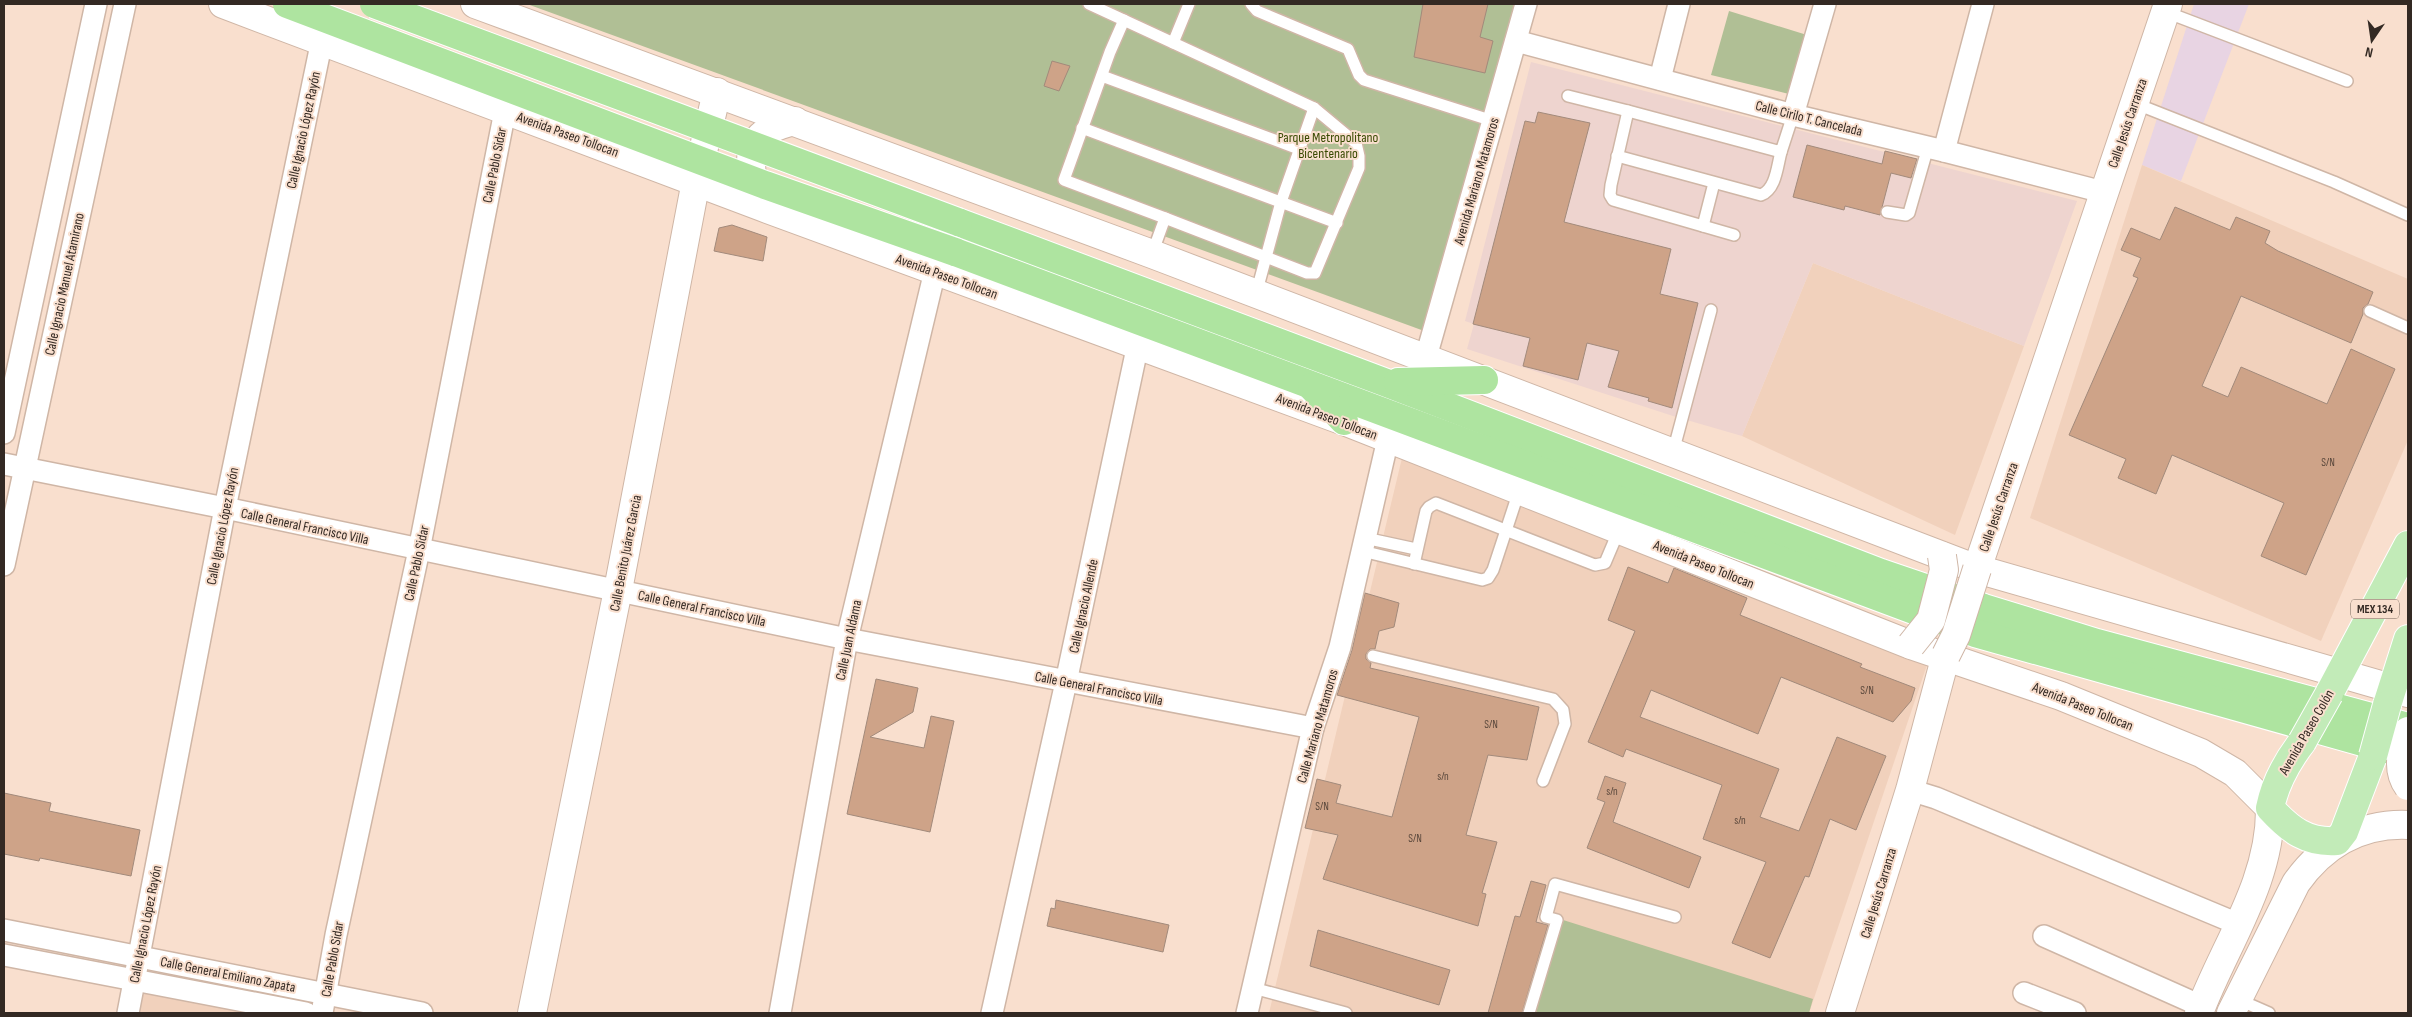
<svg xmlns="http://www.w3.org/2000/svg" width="2412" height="1017" viewBox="0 0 2412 1017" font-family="'Sofia Sans Condensed',sans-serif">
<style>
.commercial{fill:#e8d4e3}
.built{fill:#f1d1bc}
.medical{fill:#eed4cf}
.green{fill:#b0bf95}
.building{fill:#cea388;stroke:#a28a7b}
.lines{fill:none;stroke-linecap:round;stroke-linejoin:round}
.service-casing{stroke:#cfb6a6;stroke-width:14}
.minor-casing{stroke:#cfb6a6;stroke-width:24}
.secondary-casing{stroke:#cfb6a6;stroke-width:30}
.primary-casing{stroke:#fff;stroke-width:30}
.trunk-casing{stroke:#fff;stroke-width:30}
.service{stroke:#fff;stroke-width:11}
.minor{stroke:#fff;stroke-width:21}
.secondary{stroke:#fff;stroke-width:28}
.primary{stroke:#c2ebb8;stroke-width:28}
.trunk{stroke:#aee4a0;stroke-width:28}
.secondary-bridge-casing{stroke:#cfb6a6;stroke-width:30;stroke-linecap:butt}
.primary-bridge-casing{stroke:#fff;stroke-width:30;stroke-linecap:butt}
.trunk-bridge-casing{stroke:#fff;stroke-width:30;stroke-linecap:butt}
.secondary-bridge{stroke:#fff;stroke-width:28}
.primary-bridge{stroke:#c2ebb8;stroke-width:28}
.trunk-bridge{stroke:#aee4a0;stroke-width:28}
.labels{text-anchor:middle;stroke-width:4;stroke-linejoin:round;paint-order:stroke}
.number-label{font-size:11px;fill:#5a483c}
.shield{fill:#f9dfce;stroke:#6e6056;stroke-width:1}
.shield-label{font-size:12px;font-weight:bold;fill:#332923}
.street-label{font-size:14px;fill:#332923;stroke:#f9dfce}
.park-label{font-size:14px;fill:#394a02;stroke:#f9dfce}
</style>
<rect width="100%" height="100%" fill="#f9dfce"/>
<!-- commercial -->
<polygon class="commercial" points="2194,4 2249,4 2181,181 2142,165"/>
<!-- built -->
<g class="built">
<polygon points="2142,165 2408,279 2408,440 2321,641 2030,518"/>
<polygon points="1813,263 2024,346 1955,535 1742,436"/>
<polygon points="1402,458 1927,665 1809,1013 1269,1013"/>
<polygon points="137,991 248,1013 132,1013"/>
</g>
<!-- medical -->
<polygon class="medical" points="1531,62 2077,201 2024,346 1813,263 1742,436 1673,416 1467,349 1474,324 1465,321"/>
<!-- green -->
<g class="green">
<polygon points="527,4 1515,4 1427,332"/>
<polygon points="1729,11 1807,35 1793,95 1711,75"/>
<polygon points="1560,919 1813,999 1809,1013 1536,1013"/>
</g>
<!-- building -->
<g class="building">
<polygon points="1423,4 1488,4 1480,37 1493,41 1485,73 1414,57"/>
<polygon points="1052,61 1070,66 1059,91 1044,86"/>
<polygon points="1538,112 1590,123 1564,222 1671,249 1660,294 1698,303 1672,408 1648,401 1649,398 1608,387 1619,351 1587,343 1578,380 1523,366 1530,338 1473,324 1525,121 1535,123"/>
<polygon points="1807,145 1882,164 1885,151 1917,159 1911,178 1891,173 1880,215 1845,206 1844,210 1793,197"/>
<polygon points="2175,207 2230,230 2236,217 2270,231 2265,243 2278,251 2373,292 2368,304 2363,308 2363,314 2351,343 2241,296 2202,386 2228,397 2241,367 2327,404 2351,349 2395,369 2306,575 2261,556 2284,503 2172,455 2156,494 2118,478 2126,459 2069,435 2138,278 2133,276 2141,258 2121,250 2131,228 2160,240"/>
<polygon points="732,225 767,237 763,261 714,251 719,228"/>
<polygon points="1628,567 1668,583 1674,568 1747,598 1740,615 1862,664 1860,667 1915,688 1911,701 1893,722 1781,677 1758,734 1651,690 1640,717 1779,769 1760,817 1799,831 1837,737 1886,756 1856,830 1830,819 1809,877 1805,876 1770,958 1732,943 1766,862 1703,839 1722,785 1626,749 1623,757 1588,742 1635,631 1608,620"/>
<polygon points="1365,593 1399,603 1394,627 1379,631 1375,649 1370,649 1366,654 1366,659 1371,663 1370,668 1539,707 1527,760 1488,755 1466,835 1497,842 1482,893 1486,894 1478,926 1323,879 1338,835 1305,828 1317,779 1341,785 1336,803 1392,817 1419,717 1337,695 1352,650"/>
<polygon points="876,679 918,688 913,712 870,737 924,748 931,716 954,721 930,832 847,814"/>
<polygon points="1605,776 1626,783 1613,822 1701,857 1689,888 1587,848 1605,802 1597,799"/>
<polygon points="4,793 51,803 49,811 140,830 131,876 40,858 39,861 4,854"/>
<polygon points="1531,881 1546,885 1536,922 1548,925 1522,1013 1488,1013 1515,916 1520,917"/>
<polygon points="1056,900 1169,925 1163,952 1047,926 1051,908 1055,909"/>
<polygon points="1318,930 1450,970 1439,1005 1310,966"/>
</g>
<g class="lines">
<defs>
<g id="service">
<polyline points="1089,4 1314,108 1356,143 1359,156 1359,168 1315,273 1307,273 1165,218 1152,254"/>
<polyline points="1251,4 1257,11 1348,49 1359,75 1364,80 1493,121"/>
<polyline points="2166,12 2347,81"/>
<polyline points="1124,20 1110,52 1064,180 1165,218"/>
<polyline points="1173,43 1189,4"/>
<polyline points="1102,76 1299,149"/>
<polyline points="1568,96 1628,111"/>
<polyline points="2134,103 2334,182 2408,215"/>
<polyline points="1082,128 1337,223"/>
<path d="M1617 156 1761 195C1776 189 1777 167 1781 152"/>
<polyline points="1887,212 1906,215 1909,213 1928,147"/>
<polyline points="1703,226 1714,183"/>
<polyline points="1734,235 1613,200 1610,195 1611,185 1628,111 1781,152 1793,115"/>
<polyline points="1256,294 1281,202 1314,108"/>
<polyline points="2370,311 2408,328"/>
<polyline points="1673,452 1711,310"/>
<polyline points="1365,538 1416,549"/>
<polyline points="1362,551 1482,580 1488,578 1493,570 1519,491"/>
<polyline points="1414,564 1426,511 1429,507 1436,503 1595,565 1605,563 1619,530"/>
<polyline points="1373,656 1553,699 1563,710 1565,724 1543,781"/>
<polyline points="1253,988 1346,1013"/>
<polyline points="2237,999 2269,1013"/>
<polyline points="1529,1013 1557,920 1546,917 1555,884 1675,917"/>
</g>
<g id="minor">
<polyline points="1516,41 1793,115 1944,151 2103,192"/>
<polyline points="1660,79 1679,4"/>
<polyline points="1793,115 1825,4"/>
<polyline points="1944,151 1983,4"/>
<polyline points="1426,357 1526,4"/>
<polyline points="4,433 96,4"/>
<polyline points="4,464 225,508 847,639 1313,728"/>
<polyline points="4,565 125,4"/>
<polyline points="1910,790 1936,798 2238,924"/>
<polyline points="4,930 422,1013"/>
<polyline points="2044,936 2201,1006"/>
<polyline points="4,955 306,1013"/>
<polyline points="2024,993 2075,1013"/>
<polyline points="128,1013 225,508 322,40"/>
<polyline points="322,1013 336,935 419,550 505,111"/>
<polyline points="780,1013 847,639 935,271"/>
<polyline points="992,1013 1066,682 1138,344"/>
<polyline points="1247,1013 1313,728 1340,647 1388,439"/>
</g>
<g id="secondary">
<path d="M223 4 762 207 1344 421 1911 645 2061 696 2201 753 2235 773 2270 808C2271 882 2224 946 2199 1013"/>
<polyline points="475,4 1152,254 1977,569 2408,693"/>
<path d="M760 202C744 159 745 131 795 121"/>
<polyline points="1977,569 2168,4"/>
<polyline points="532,1013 618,590 696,181 717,92"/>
<polyline points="1840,1013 1910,790 1946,655"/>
<path d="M2231 1013 2296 883C2323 845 2361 823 2408 825"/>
</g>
<g id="primary">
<polyline points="2329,694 2408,545"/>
<polyline points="2387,705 2408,639"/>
<path d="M2302 742C2286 763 2275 783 2270 808 2290 830 2307 843 2337 841L2344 832 2373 756"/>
</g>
<g id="trunk">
<polyline points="958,222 1384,382 1881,573 1984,608 2097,643 2408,727"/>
<polyline points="955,252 1975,633 2398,752"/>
<polyline points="1398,382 1484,380"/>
<polyline points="1312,387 1344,421"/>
</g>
</defs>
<!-- service casing -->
<use href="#service" class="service-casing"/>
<!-- minor casing -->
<use href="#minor" class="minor-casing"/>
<!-- secondary casing -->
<use href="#secondary" class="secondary-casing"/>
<!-- primary casing -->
<use href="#primary" class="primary-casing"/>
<!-- trunk casing -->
<use href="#trunk" class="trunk-casing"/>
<!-- service -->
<use href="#service" class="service"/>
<!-- minor -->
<use href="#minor" class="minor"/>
<!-- secondary -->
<use href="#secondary" class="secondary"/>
<!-- primary -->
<use href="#primary" class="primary"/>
<!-- trunk -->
<use href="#trunk" class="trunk"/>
<defs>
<g id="secondary-bridge">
<polyline points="1911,645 1931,620 1944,570 1942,556"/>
<polyline points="1946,655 1956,635 1977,569"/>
<path d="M2408 731C2401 749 2396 770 2408 786"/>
</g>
<g id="primary-bridge">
<polyline points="2302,742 2329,694"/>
<polyline points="2373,756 2387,705"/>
</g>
<g id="trunk-bridge">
<polyline points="287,4 765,185 955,252"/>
<polyline points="374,4 958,222"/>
</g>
</defs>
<!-- secondary-bridge casing -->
<use href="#secondary-bridge" class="secondary-bridge-casing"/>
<!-- primary-bridge casing -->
<use href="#primary-bridge" class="primary-bridge-casing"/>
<!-- trunk-bridge casing -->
<use href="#trunk-bridge" class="trunk-bridge-casing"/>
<!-- secondary-bridge -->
<use href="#secondary-bridge" class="secondary-bridge"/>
<!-- primary-bridge -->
<use href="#primary-bridge" class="primary-bridge"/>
<!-- trunk-bridge -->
<use href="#trunk-bridge" class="trunk-bridge"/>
</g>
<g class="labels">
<!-- number labels -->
<g class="number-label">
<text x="2328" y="466">S/N</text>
<text x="1867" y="694">S/N</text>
<text x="1491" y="728">S/N</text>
<text x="1443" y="780">s/n</text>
<text x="1612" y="795">s/n</text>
<text x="1322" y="810">S/N</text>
<text x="1740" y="824">s/n</text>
<text x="1415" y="842">S/N</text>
</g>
<!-- shield labels -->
<rect class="shield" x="2351" y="599.5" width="48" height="19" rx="4"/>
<g class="shield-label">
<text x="2375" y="613">MEX 134</text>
</g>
<!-- street labels -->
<g class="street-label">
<text transform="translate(1809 118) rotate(14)" y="5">Calle Cirilo T. Cancelada</text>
<text transform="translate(2127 123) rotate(-71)" y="5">Calle Jesús Carranza</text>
<text transform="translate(303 130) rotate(-78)" y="5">Calle Ignacio López Rayón</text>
<text transform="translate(568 134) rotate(20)" y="5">Avenida Paseo Tollocan</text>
<text transform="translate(494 165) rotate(-79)" y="5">Calle Pablo Sidar</text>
<text transform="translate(1476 181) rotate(-74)" y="5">Avenida Mariano Matamoros</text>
<text transform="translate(947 276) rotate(20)" y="5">Avenida Paseo Tollocan</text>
<text transform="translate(64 284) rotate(-78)" y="5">Calle Ignacio Manuel Atamirano</text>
<text transform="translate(1327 416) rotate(21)" y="5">Avenida Paseo Tollocan</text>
<text transform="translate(1998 507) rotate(-71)" y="5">Calle Jesús Carranza</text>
<text transform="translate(222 526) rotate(-79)" y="5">Calle Ignacio López Rayón</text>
<text transform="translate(305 526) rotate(12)" y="5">Calle General Francisco Villa</text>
<text transform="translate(625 553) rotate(-79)" y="5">Calle Benito Juárez Garcia</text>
<text transform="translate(416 563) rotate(-78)" y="5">Calle Pablo Sidar</text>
<text transform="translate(1704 564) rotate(22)" y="5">Avenida Paseo Tollocan</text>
<text transform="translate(1083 606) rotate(-78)" y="5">Calle Ignacio Allende</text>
<text transform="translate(702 608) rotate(12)" y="5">Calle General Francisco Villa</text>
<text transform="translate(848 640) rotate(-78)" y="5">Calle Juan Aldama</text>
<text transform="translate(1099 688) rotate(11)" y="5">Calle General Francisco Villa</text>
<text transform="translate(2083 706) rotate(22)" y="5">Avenida Paseo Tollocan</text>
<text transform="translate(1317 726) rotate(-74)" y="5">Calle Mariano Matamoros</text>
<text transform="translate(2306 732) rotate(-60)" y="5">Avenida Paseo Colón</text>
<text transform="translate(1878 893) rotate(-73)" y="5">Calle Jesús Carranza</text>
<text transform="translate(145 924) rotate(-79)" y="5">Calle Ignacio López Rayón</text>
<text transform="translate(332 959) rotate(-80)" y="5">Calle Pablo Sidar</text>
<text transform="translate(228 974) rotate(11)" y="5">Calle General Emiliano Zapata</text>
</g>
<!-- park labels -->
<g class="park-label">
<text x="1328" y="142">Parque Metropolitano<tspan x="1328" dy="16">Bicentenario</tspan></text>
</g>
</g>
<!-- border -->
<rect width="2412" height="1017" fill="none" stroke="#332923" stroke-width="10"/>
<!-- north arrow -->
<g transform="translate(2372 40) rotate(193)" stroke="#f9dfce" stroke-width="4" paint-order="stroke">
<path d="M0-4L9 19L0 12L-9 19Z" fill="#332923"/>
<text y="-8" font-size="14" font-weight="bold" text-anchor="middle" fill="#332923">N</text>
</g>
</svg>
